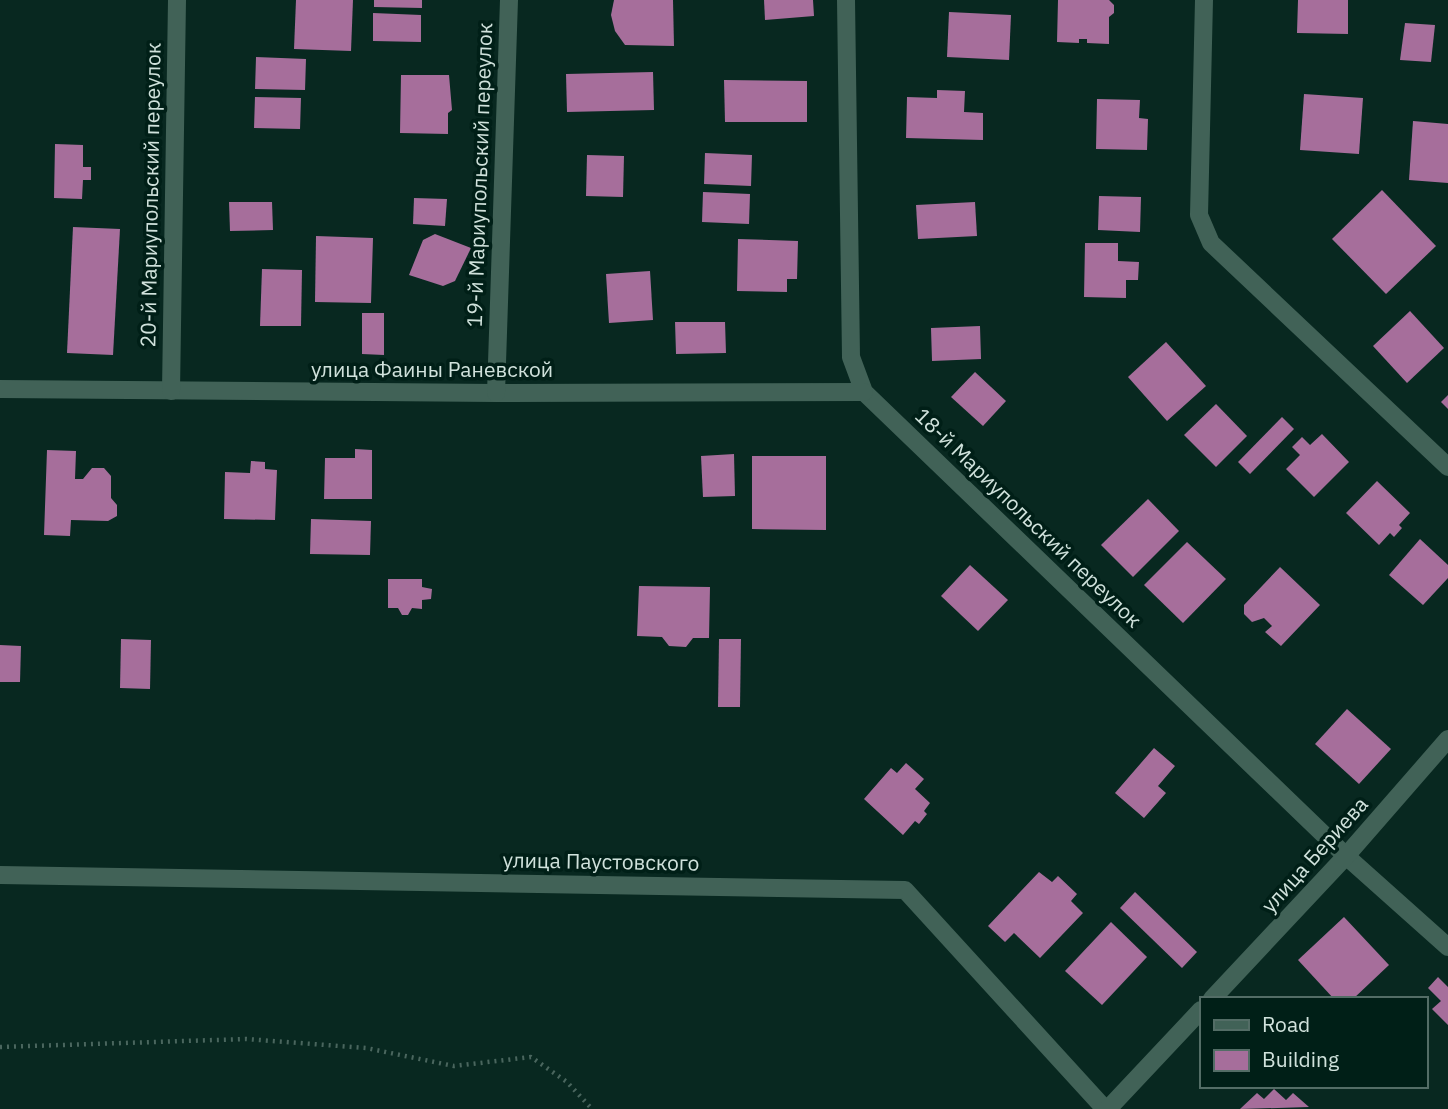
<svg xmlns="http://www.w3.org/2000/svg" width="1448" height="1109" viewBox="0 0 1448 1109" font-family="'IBM Plex Sans',sans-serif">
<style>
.building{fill:#a66e9b}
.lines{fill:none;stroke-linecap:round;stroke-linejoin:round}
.path{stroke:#4a665e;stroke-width:4.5;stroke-dasharray:2 5;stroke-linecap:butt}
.street{stroke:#416257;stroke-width:18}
.labels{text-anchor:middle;stroke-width:7;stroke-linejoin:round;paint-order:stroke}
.street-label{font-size:21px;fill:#d0e2dc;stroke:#001f17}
</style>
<rect width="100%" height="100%" fill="#082820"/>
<!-- building -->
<g class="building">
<polygon points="296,0 353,0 351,51 294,49"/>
<polygon points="374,0 422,0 422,8 374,7"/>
<polygon points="614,0 673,0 674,46 625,45 615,31 611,15"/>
<polygon points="764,0 813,0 814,16 765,20"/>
<polygon points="1058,0 1109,0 1114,5 1114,13 1109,17 1109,44 1087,43 1087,39 1079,39 1079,43 1057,42"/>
<polygon points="1298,0 1348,0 1348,34 1297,33"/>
<polygon points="949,12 1011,15 1009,60 947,57"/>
<polygon points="373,13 421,15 421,42 373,41"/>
<polygon points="1405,23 1435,25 1431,62 1400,60"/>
<polygon points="256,57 306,59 305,90 255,89"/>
<polygon points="653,72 654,110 567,112 566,74"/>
<polygon points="401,75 449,75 452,110 448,113 448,134 400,133"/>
<polygon points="724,80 807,81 807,122 725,122"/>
<polygon points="937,90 965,91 964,112 983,113 983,140 906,138 907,97 937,98"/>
<polygon points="1304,94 1363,98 1359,154 1300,150"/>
<polygon points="255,97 301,98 300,129 254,128"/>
<polygon points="1097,99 1140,100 1139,118 1148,119 1147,150 1096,149"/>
<polygon points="1413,121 1448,124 1448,183 1409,180"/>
<polygon points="55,144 83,145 83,167 91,167 91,180 83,180 82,199 54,198"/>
<polygon points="705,153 752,155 751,186 704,184"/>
<polygon points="587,155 624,156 623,197 586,196"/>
<polygon points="1382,190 1436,246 1386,294 1332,239"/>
<polygon points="703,192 750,194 749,224 702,222"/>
<polygon points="1099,196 1141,197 1140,232 1098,230"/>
<polygon points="414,198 447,199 445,226 413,224"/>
<polygon points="229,202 272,202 273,230 230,231"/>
<polygon points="975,202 977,236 918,239 916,205"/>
<polygon points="73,227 120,229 113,355 67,353"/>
<polygon points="435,234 471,248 455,281 443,286 409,275 423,240"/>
<polygon points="316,236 373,238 371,303 315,302"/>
<polygon points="738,239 798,241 797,279 787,279 787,292 737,291"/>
<polygon points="1085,243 1118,243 1118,261 1139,262 1138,280 1126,280 1126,298 1084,297"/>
<polygon points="262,269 302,270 301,326 260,326"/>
<polygon points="650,271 653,320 609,323 606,274"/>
<polygon points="1410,311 1444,348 1407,383 1373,346"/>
<polygon points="362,313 384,313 384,355 362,354"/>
<polygon points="675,322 725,322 726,353 676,354"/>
<polygon points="980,326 981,359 932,361 931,328"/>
<polygon points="1166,342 1206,386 1167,421 1128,377"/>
<polygon points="975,372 1006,401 983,426 951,397"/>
<polygon points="1448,395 1448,409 1441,402"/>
<polygon points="1216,404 1247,436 1216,467 1184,435"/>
<polygon points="1282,417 1294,429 1250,474 1238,462"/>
<polygon points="1322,434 1349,462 1314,497 1286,469 1300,455 1292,447 1302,437 1310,445"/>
<polygon points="355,449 372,450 372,499 324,499 325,458 355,458"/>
<polygon points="47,450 76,451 75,479 83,479 92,468 104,468 111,476 111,498 117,505 117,516 108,521 71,520 70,536 44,535"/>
<polygon points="734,454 735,496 703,497 701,456"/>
<polygon points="752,456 826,456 826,530 752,529"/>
<polygon points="251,461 265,462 265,469 277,470 275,520 224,519 225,472 250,473"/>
<polygon points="1377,481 1410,513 1399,525 1402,528 1394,537 1390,533 1379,545 1346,513"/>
<polygon points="1148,499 1179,531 1133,577 1101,545"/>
<polygon points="311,519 371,521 370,555 310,554"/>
<polygon points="1420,539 1448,565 1448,578 1423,605 1389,575"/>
<polygon points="1187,542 1226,579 1183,623 1144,585"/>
<polygon points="970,565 1008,600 978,631 941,596"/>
<polygon points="1280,567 1320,605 1281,646 1265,632 1272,626 1264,618 1252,622 1244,614 1244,605"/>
<polygon points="388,579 422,579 422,587 432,589 431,599 422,600 422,609 412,608 408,615 402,615 398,608 388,608"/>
<polygon points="639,586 710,587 709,638 693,638 686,647 669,646 662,637 637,636"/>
<polygon points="121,639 151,640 150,689 120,688"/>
<polygon points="719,639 741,639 740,707 718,707"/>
<polygon points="0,645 21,646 20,682 0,682"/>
<polygon points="1347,709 1391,749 1359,784 1315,744"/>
<polygon points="1154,748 1175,766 1158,786 1166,793 1144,818 1115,793"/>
<polygon points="906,763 924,779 915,789 930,803 924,811 927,814 919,824 915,821 903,835 864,799 891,768 897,773"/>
<polygon points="1039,872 1052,882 1058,876 1077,894 1071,901 1083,913 1040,958 1014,933 1005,942 988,926"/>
<polygon points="1135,892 1197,952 1182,968 1120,908"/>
<polygon points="1344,917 1389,965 1353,999 1334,999 1298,960"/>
<polygon points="1111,922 1147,957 1102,1005 1065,971"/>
<polygon points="1438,977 1448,987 1448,1025 1432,1009 1441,1001 1428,988"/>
<polygon points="1274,1089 1286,1100 1293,1093 1309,1107 1240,1109 1257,1093 1264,1099"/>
</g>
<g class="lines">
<!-- path -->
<polyline class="path" points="0,1047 246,1039 366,1048 454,1066 531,1057 567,1082 592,1109"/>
<!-- street -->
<g class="street">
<polyline points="846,0 851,357 864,392 1346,856 1448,947"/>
<polyline points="1204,0 1199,215 1211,243 1448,467"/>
<polyline points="0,389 496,393 864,392"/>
<polyline points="171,391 177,0"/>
<polyline points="496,393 509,0"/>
<polyline points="0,875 905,890 1105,1109"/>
<polyline points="1212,999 1346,856 1448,739"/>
<polyline points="1108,1109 1201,1010"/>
</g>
</g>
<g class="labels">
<!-- street labels -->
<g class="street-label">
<text transform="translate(480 175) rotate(-88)" y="7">19-й Мариупольский переулок</text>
<text transform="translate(151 195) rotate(-89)" y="7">20-й Мариупольский переулок</text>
<text x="432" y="377">улица Фаины Раневской</text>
<text transform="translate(1028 518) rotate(44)" y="7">18-й Мариупольский переулок</text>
<text transform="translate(1315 855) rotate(-48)" y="7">улица Бериева</text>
<text transform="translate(601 862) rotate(1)" y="7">улица Паустовского</text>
</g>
</g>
<!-- legend -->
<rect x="1200" y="997" width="228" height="91" fill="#001f17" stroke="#536d66" stroke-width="2"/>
<rect x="1214" y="1020" width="35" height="10" fill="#416257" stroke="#536d66" stroke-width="2"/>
<text x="1262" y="1032" font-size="21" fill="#d0e2dc">Road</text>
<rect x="1214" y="1050" width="35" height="21" fill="#a66e9b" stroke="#536d66" stroke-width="2"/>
<text x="1262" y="1067" font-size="21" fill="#d0e2dc">Building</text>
</svg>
